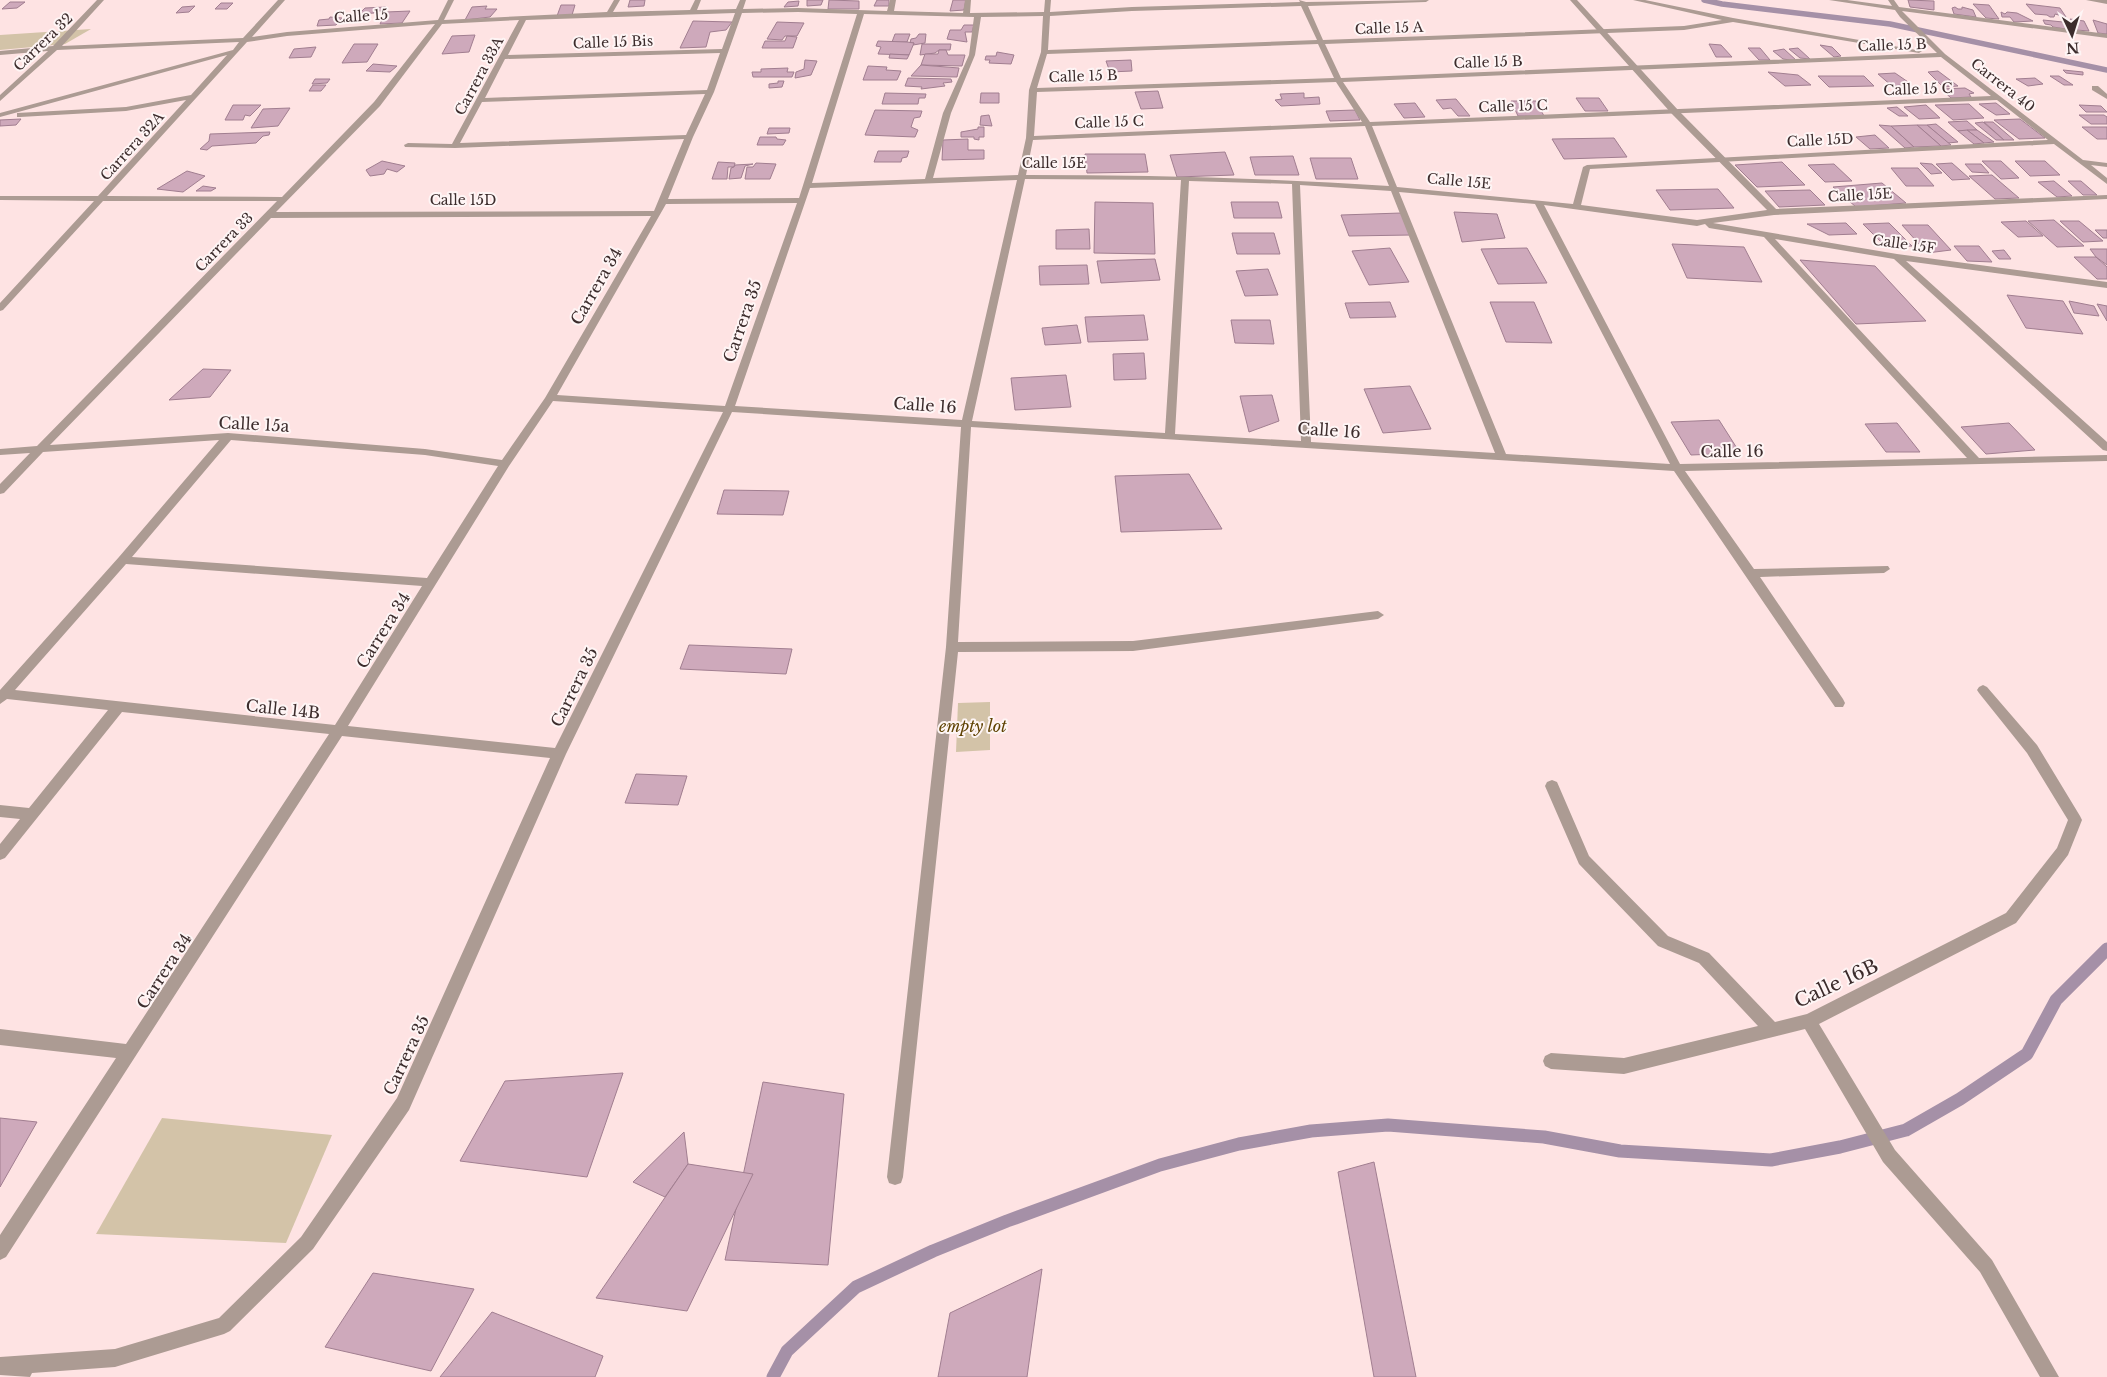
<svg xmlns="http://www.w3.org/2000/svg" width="2107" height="1377" viewBox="0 0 2107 1377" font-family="'Libre Baskerville',serif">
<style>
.green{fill:#d3c3a8}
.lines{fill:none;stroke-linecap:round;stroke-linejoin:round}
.stream-far1{stroke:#a590a7;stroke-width:5.5}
.stream{stroke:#a590a7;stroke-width:13}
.building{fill:#cea9bb;stroke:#a17e90}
.lane{fill:#ac9b93;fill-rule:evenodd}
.street{fill:#ac9b93;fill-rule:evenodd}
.labels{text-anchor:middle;stroke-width:4;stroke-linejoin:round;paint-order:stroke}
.far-street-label{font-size:14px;fill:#3c2c2c;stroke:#fef5f5}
.street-label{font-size:16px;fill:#3c2c2c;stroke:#fef5f5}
.park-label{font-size:16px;font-style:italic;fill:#5f4202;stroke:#fef5f5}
.near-street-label{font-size:19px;fill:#3c2c2c;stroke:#fef5f5}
</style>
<rect width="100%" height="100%" fill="#fee3e3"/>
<!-- green -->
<g class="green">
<polygon points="91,29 65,44 0,50 0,35"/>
<polygon points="990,702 990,750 956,752 958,703"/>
<polygon points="162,1118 332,1135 286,1243 96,1234"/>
</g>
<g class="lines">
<!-- stream-far1 -->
<polyline class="stream-far1" points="1704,0 1722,4 1890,24 2107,70"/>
<!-- stream -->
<polyline class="stream" points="773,1377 787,1351 856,1287 933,1251 1007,1221 1160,1165 1239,1144 1311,1131 1388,1125 1544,1137 1620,1151 1771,1160 1840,1147 1906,1130 1960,1099 2027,1054 2056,1000 2107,949"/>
</g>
<!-- building -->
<g class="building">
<polygon points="630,0 645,0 644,6 628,7"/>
<polygon points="807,0 823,0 821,5 807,6"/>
<polygon points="829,0 859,1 859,9 828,9"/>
<polygon points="877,0 889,0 889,6 874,6"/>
<polygon points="953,0 966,0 964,10 950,11"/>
<polygon points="1908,0 1934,1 1934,10 1910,7"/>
<polygon points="799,1 798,6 784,7 788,2"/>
<polygon points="10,2 25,2 17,8 2,9"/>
<polygon points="221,3 233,3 227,9 215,9"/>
<polygon points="1973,4 1989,5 1999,19 1986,18"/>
<polygon points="2026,4 2060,8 2066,17 2055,14 2054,17 2050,17 2047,15 2035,14"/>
<polygon points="561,5 575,5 572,15 557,16"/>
<polygon points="195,6 189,12 176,13 182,7"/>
<polygon points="487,6 485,9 497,9 490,17 465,20 472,7"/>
<polygon points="386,7 384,11 375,11 374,13 359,14 365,8"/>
<polygon points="1955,7 1958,9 1962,9 1962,7 1973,10 1976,17 1954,14 1952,8"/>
<polygon points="410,11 402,23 380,24 386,12"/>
<polygon points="2001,12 2005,14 2007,12 2017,13 2033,21 2014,22 2010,17 2002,17"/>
<polygon points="330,17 342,18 336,25 317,26 319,20 329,19"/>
<polygon points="2070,19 2084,21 2089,31 2076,30"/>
<polygon points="2043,20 2063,22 2066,29 2053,27 2051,25 2045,24"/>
<polygon points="2093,20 2107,24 2107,34 2098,33"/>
<polygon points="693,21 732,22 726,30 710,32 706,47 680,48"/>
<polygon points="777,22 804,23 797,36 785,36 782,40 767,39"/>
<polygon points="964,25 974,25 972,32 965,32 967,42 947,39 950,30 961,30"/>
<polygon points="895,34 910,34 907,42 892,42"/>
<polygon points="919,34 926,34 925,43 913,45 914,43 910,43 911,39 916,38"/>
<polygon points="475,35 469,52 442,54 452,36"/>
<polygon points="787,36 797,37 793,48 762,48 765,41 785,41"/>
<polygon points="878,41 907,42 914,43 909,55 878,54 881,47 876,46"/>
<polygon points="354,44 378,44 367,62 342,63"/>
<polygon points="922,44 951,44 950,50 939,50 935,53 920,55"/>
<polygon points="1709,44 1721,45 1732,57 1716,57"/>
<polygon points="1820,45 1832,47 1841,56 1834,57"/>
<polygon points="316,47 311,57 289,58 294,49"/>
<polygon points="1748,48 1760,48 1770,60 1759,60"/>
<polygon points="1798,48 1810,59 1800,58 1789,49"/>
<polygon points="1784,49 1797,61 1783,59 1773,51"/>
<polygon points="939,50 946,50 948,55 965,55 962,66 921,65 925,54 938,54"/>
<polygon points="997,52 1014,55 1011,64 989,63 990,60 985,60 986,56 996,56"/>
<polygon points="890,54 909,55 907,59 889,58"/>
<polygon points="805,60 817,61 811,75 795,78 796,72 804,69"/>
<polygon points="1131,60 1132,71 1110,72 1106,61"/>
<polygon points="373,64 397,66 390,72 366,71"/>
<polygon points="921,65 959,68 957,77 911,76"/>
<polygon points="868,66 887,67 886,70 901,71 897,80 863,80"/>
<polygon points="788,68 787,72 794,72 792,77 753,77 752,72 761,72 761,69"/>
<polygon points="2063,70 2083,72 2083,75 2066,73"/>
<polygon points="1938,71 1958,86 1943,87 1928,72"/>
<polygon points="1768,72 1798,75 1811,85 1785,86"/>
<polygon points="1895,73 1911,84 1892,86 1878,74"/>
<polygon points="1818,76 1864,76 1874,86 1829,87"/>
<polygon points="2050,76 2059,76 2073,85 2064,85"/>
<polygon points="908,78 951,79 952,82 943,83 945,86 921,89 922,87 905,86"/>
<polygon points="2035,78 2043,84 2028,86 2016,79"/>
<polygon points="315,79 330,79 327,83 312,84"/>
<polygon points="778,81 784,81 782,87 769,88 769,84 778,83"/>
<polygon points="313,85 326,85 321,91 309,91"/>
<polygon points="1965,88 1974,93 1969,94 1971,97 1951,98 1941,89"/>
<polygon points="1158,91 1163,108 1141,109 1135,92"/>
<polygon points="885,93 926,94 925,98 919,98 918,104 882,104"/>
<polygon points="981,93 999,93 999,103 980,103"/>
<polygon points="1304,93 1304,98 1319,97 1320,104 1281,106 1275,100 1282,99 1280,94"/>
<polygon points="1576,98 1599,98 1608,111 1585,111"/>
<polygon points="1456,99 1470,116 1458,116 1451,108 1443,109 1436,100"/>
<polygon points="1511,101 1536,101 1544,116 1518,116"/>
<polygon points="1415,103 1425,117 1404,118 1394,104"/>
<polygon points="1996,103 2010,114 1996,115 1979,104"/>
<polygon points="1969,104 1984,118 1953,120 1935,105"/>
<polygon points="233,105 261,105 250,116 245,115 243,120 225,120"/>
<polygon points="1926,105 1940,118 1919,119 1904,107"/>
<polygon points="2079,105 2101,106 2107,112 2086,112"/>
<polygon points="1897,107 1908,116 1899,116 1887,108"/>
<polygon points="290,108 278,126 251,128 263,109"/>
<polygon points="875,110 922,111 920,117 914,118 911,127 918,130 915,137 865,135"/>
<polygon points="1355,110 1360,120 1330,121 1326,111"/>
<polygon points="989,115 992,126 980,125 981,116"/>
<polygon points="2079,115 2104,115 2107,117 2107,124 2091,124"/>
<polygon points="21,119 16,125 0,126 0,120"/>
<polygon points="2020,119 2045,138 2019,139 1994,120"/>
<polygon points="1967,121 1977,130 1958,131 1948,122"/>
<polygon points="1983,122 2004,140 1996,140 1975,123"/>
<polygon points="1984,122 1993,122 2014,140 2004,140"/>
<polygon points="1936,124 1958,142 1948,143 1927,125"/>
<polygon points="1879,125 1891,126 1914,147 1905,148"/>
<polygon points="1917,125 1927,125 1951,145 1941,146"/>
<polygon points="1917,125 1941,146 1914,147 1891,126"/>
<polygon points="978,127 984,127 984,137 979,137 979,140 974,139 974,137 961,137 961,132 978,129"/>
<polygon points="2082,127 2107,127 2107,139 2097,139"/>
<polygon points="769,128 790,128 789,133 767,134"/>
<polygon points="1967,130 1977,130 1994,142 1984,143"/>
<polygon points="1967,130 1984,143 1974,144 1958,131"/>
<polygon points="270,132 269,135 263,136 256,143 212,146 207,150 200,149 209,141 210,134"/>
<polygon points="1875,135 1889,148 1870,149 1856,137"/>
<polygon points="760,137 776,137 777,139 786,140 783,145 757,145"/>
<polygon points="1614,138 1627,157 1564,159 1552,139"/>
<polygon points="968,139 968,150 984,150 984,159 942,160 943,140"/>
<polygon points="878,151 909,151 907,157 902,158 901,162 874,162"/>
<polygon points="1225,152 1234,175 1177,177 1170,155"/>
<polygon points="1085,154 1145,154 1148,172 1087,173"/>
<polygon points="1293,156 1299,175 1255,175 1250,157"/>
<polygon points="1310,158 1351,158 1358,179 1316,179"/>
<polygon points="382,161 405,166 397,172 387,169 384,174 370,176 366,170"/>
<polygon points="1982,161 2001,161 2019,178 2001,179"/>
<polygon points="2015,161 2045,161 2060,175 2030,176"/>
<polygon points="718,162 735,163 734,167 728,167 727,179 712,179"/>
<polygon points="1782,162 1805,185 1757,187 1735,165"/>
<polygon points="756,163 776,164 770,179 745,179 747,167 753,167"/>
<polygon points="1920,163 1932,164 1942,173 1931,174"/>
<polygon points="1952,163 1970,179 1952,180 1936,164"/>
<polygon points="753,164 745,166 741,178 729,179 731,168 734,167 735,165"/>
<polygon points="1834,164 1852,181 1825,182 1808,165"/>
<polygon points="1965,164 1981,164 1989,173 1972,172"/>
<polygon points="1891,168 1918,168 1934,186 1906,186"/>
<polygon points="187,171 205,176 183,192 157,189"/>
<polygon points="1992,175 2019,198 1995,199 1969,176"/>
<polygon points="2054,181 2072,196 2057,197 2038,182"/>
<polygon points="2068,181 2081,181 2097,195 2083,195"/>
<polygon points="1882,183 1906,203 1856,207 1833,187"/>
<polygon points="203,186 216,188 211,191 196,191"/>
<polygon points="1718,189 1734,208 1670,210 1656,190"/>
<polygon points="1810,190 1825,205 1779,207 1765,191"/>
<polygon points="1095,202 1153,203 1155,254 1094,253"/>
<polygon points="1231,202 1278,202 1282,218 1234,218"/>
<polygon points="1454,212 1497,214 1505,238 1462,242"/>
<polygon points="1401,213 1411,235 1349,236 1341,215"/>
<polygon points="2054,220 2084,246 2057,247 2028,221"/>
<polygon points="2026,221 2043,236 2018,237 2001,222"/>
<polygon points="2060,221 2079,221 2103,241 2083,242"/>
<polygon points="1846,223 1857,234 1829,235 1807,224"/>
<polygon points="1889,223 1912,246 1886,247 1863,224"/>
<polygon points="1902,225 1928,225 1951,250 1927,253"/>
<polygon points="1089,229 1090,249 1056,249 1056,230"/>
<polygon points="2095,230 2107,230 2107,238 2103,238"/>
<polygon points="1232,233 1274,233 1280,254 1237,254"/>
<polygon points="1672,244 1744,247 1762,282 1687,278"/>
<polygon points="1954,246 1979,246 1992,262 1967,261"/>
<polygon points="1390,248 1409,282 1369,285 1352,251"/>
<polygon points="1527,248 1547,283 1498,284 1481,249"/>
<polygon points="2090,249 2107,249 2107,265 2096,257"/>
<polygon points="2004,250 2011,259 1999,259 1992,251"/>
<polygon points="2074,257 2096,257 2107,267 2107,279 2097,279"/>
<polygon points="1155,259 1160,280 1101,283 1097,261"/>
<polygon points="1800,260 1875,266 1926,321 1856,324"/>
<polygon points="1087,265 1089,284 1040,285 1039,266"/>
<polygon points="1268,269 1278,295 1245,296 1236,271"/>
<polygon points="2007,295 2063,301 2083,334 2026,328"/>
<polygon points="2069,301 2094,306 2099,316 2074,313"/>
<polygon points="1390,302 1396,317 1350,318 1345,303"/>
<polygon points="1490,302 1534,302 1552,343 1506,342"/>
<polygon points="2097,304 2107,306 2107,321"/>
<polygon points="1144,315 1148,340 1088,342 1085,317"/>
<polygon points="1231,320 1270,320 1274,344 1235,343"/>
<polygon points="1077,325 1081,343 1045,345 1042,328"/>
<polygon points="1144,353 1146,379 1114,380 1113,354"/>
<polygon points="203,369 231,370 210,397 169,400"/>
<polygon points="1066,375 1071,407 1015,410 1011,378"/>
<polygon points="1410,386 1431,429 1383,433 1364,389"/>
<polygon points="1272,395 1279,421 1249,432 1240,396"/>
<polygon points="1719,420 1740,453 1691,455 1671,422"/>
<polygon points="1897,423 1920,452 1886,452 1865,424"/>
<polygon points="2009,423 2035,450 1986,454 1961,427"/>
<polygon points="1189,474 1222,529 1121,532 1115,476"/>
<polygon points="724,490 789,491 783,515 717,514"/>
<polygon points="689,645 792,649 786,674 680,669"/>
<polygon points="636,774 687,776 678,805 625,803"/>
<polygon points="623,1073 587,1177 460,1161 505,1081"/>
<polygon points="763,1082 844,1094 828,1265 725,1260"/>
<polygon points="0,1118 37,1122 0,1187"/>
<polygon points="684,1132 688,1164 665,1197 633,1182"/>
<polygon points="1374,1162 1416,1377 1374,1377 1338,1172"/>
<polygon points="688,1164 753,1174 687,1311 596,1298"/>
<polygon points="1042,1269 1027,1377 938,1377 950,1313"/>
<polygon points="373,1273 474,1289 431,1371 325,1347"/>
<polygon points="492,1312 603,1356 595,1377 440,1377"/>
</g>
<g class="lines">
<!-- lane -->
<polygon class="lane" points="1570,0 1577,0 1678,110 1777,210 1777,214 1771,214 1672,114"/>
<!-- street -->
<g class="street">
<path d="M97 0H104L62 46 243 38 278 0H285L252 37 287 32 438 20 448 0H454L444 20 607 12 614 0H620L613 12 690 10 695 0H701L697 10 736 9 740 0H746L743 9 798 8 887 11 890 0H896L894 11 963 13 965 0H971L970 13 1044 12 1045 0H1051L1050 12 1132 7 1300 2 1299 0 1306 2 1429 0 1426 2 1308 6 1323 40 1684 26 1722 20 1633 0H1645L1733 18 1922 51 1919 53 1733 22 1684 30 1325 44 1341 78 1937 53 1900 17 1895 10 1829 0H1847L1892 6 1888 0H1894L1899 7 2107 34V38L1902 11 1945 54 2083 160 2107 163V167L2091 165 2107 178V184L2054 144 1590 169 1581 205 1697 220 1774 209 2107 195V199L1774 215 1713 223 1897 254 2107 282V288L1906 261 2107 442V451L2103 450 1894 259 1775 239 1979 458 2107 455V461L1685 471 1754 569 1888 566 1890 569 1884 573 1760 577 1843 699 1845 703 1843 707H1835L1674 471 971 427 958 642 1133 641 1378 611 1384 615 1378 619 1133 651 958 652 903 1177 901 1183 895 1185 889 1183 887 1177 946 647 961 427 732 412 566 754 409 1110 313 1249 230 1331 224 1334 115 1367 32 1373 30 1377 0 1375V1357L115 1349 219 1318 301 1237 397 1098 550 758 342 736 6 1257 0 1260V1235L116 1058 0 1045V1029L126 1044 329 734 122 712 5 858 0 860V844L20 819 0 817V805L29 808 108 710 7 699 0 704V690L119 557 219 440 43 452 4 493 0 494V484L30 453 0 455V449L37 446 277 201H103L3 310 0 311V303L94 201 0 200V196H98L186 100 126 111 20 117H17V113L126 107 191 95 227 55 0 117V113L233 50 239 42 57 50 0 101V95L48 51 0 55V51L53 46ZM1301 6 1317 40 1048 50 1050 16 1132 11ZM798 12 857 14 799 198 668 199 693 137 714 92 742 13ZM735 13 722 49 508 55 526 20ZM864 14 974 17 969 55 943 113 925 179 812 183ZM1043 16 1041 52 1029 90 1026 138 1018 175 933 178 951 113 975 55 981 17ZM519 20 452 144 408 143 404 145 405 147 455 148 684 139 654 211 276 212 380 106 442 24ZM435 24 374 102 282 197 107 196 247 42 287 36ZM1318 44 1334 78 1037 88 1047 54ZM720 53 707 90 485 98 505 59ZM1941 57 1991 96 1370 122 1343 82ZM1336 82 1362 122 1034 136 1037 92ZM705 94 686 135 460 143 482 102ZM1997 100 2048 140 1587 165 1583 167 1573 204 1397 187 1372 126ZM1365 126 1389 186C1268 178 1147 175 1026 175L1033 140ZM1025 179 1181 180 1165 433 972 421ZM1017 180 962 420 735 406 810 188ZM1189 181 1292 184 1301 441 1175 434ZM1300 185 1391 191 1495 453 1311 442ZM1399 192 1535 204 1670 464 1506 454ZM797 203 725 406 557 395 666 204ZM1544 205 1697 226 1705 224 1709 228 1764 237 1967 458 1680 464ZM651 216 545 398 502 460 425 449 228 433 50 445 271 218ZM553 401 723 412 555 748 348 726 509 466ZM231 440 425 455 498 466 427 578 132 557ZM126 564 422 586 335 725 15 690Z"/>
<polygon points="2086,0 2107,0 2107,4"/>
<polygon points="2092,86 2098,86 2107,94 2107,99 2092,90"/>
<polygon points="1983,685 1987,687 2037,745 2080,816 2082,820 2068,855 2016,923 1819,1024 1895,1150 1992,1260 2059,1377 2040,1377 1980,1272 1883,1162 1805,1029 1624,1074 1551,1069 1545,1066 1543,1061 1545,1056 1551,1053 1624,1058 1758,1026 1699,963 1658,946 1579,864 1545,786 1547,782 1552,780 1557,782 1589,856 1668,936 1709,953 1775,1022 1807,1014 2006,913 2057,848 2068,820 2027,753 1979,693 1977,690 1979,687"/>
</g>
</g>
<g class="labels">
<!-- far-street labels -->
<g class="far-street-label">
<text transform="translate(361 16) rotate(-4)" y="5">Calle 15</text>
<text transform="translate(1389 28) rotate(-2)" y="5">Calle 15 A</text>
<text transform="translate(43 42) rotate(-44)" y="5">Carrera 32</text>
<text transform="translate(613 42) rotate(-2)" y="5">Calle 15 Bis</text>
<text transform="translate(1892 45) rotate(-2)" y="5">Calle 15 B</text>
<text transform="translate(1488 62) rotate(-2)" y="5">Calle 15 B</text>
<text transform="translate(479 76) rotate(-62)" y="5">Carrera 33A</text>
<text transform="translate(1083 76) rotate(-2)" y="5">Calle 15 B</text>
<text transform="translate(2003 85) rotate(38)" y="5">Carrera 40</text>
<text transform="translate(1918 89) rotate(-2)" y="5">Calle 15 C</text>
<text transform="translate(1513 106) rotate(-2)" y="5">Calle 15 C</text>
<text transform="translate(1109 122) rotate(-2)" y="5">Calle 15 C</text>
<text transform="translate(1820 140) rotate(-3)" y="5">Calle 15D</text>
<text transform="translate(132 146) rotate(-48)" y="5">Carrera 32A</text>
<text x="1054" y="168">Calle 15E</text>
<text transform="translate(1459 181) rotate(5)" y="5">Calle 15E</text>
<text transform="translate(1860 195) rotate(-3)" y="5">Calle 15E</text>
<text x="463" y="205">Calle 15D</text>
<text transform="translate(224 242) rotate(-46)" y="5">Carrera 33</text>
<text transform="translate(1904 244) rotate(8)" y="5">Calle 15F</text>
</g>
<!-- street labels -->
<g class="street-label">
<text transform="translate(596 286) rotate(-60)" y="6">Carrera 34</text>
<text transform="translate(742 321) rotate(-71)" y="6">Carrera 35</text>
<text transform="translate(925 405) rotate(4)" y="6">Calle 16</text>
<text transform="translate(254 424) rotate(3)" y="6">Calle 15a</text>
<text transform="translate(1329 430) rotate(4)" y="6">Calle 16</text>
<text transform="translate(1732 451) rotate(-1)" y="6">Calle 16</text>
<text transform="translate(383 630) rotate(-58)" y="6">Carrera 34</text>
<text transform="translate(574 687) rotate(-64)" y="6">Carrera 35</text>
<text transform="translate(283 709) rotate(6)" y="6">Calle 14B</text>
<text transform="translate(164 971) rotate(-57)" y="6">Carrera 34</text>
<text transform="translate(406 1055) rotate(-65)" y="6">Carrera 35</text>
</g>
<!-- park labels -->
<g class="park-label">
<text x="973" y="732">empty lot</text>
</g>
<!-- near-street labels -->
<g class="near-street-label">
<text transform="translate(1836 983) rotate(-25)" y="7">Calle 16B</text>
</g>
</g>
<!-- north arrow -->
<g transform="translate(2072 35) rotate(176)" stroke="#fef5f5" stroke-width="4" paint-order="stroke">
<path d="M0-4L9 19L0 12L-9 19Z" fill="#3c2c2c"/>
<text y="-8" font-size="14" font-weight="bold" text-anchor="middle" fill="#3c2c2c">N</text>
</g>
</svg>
